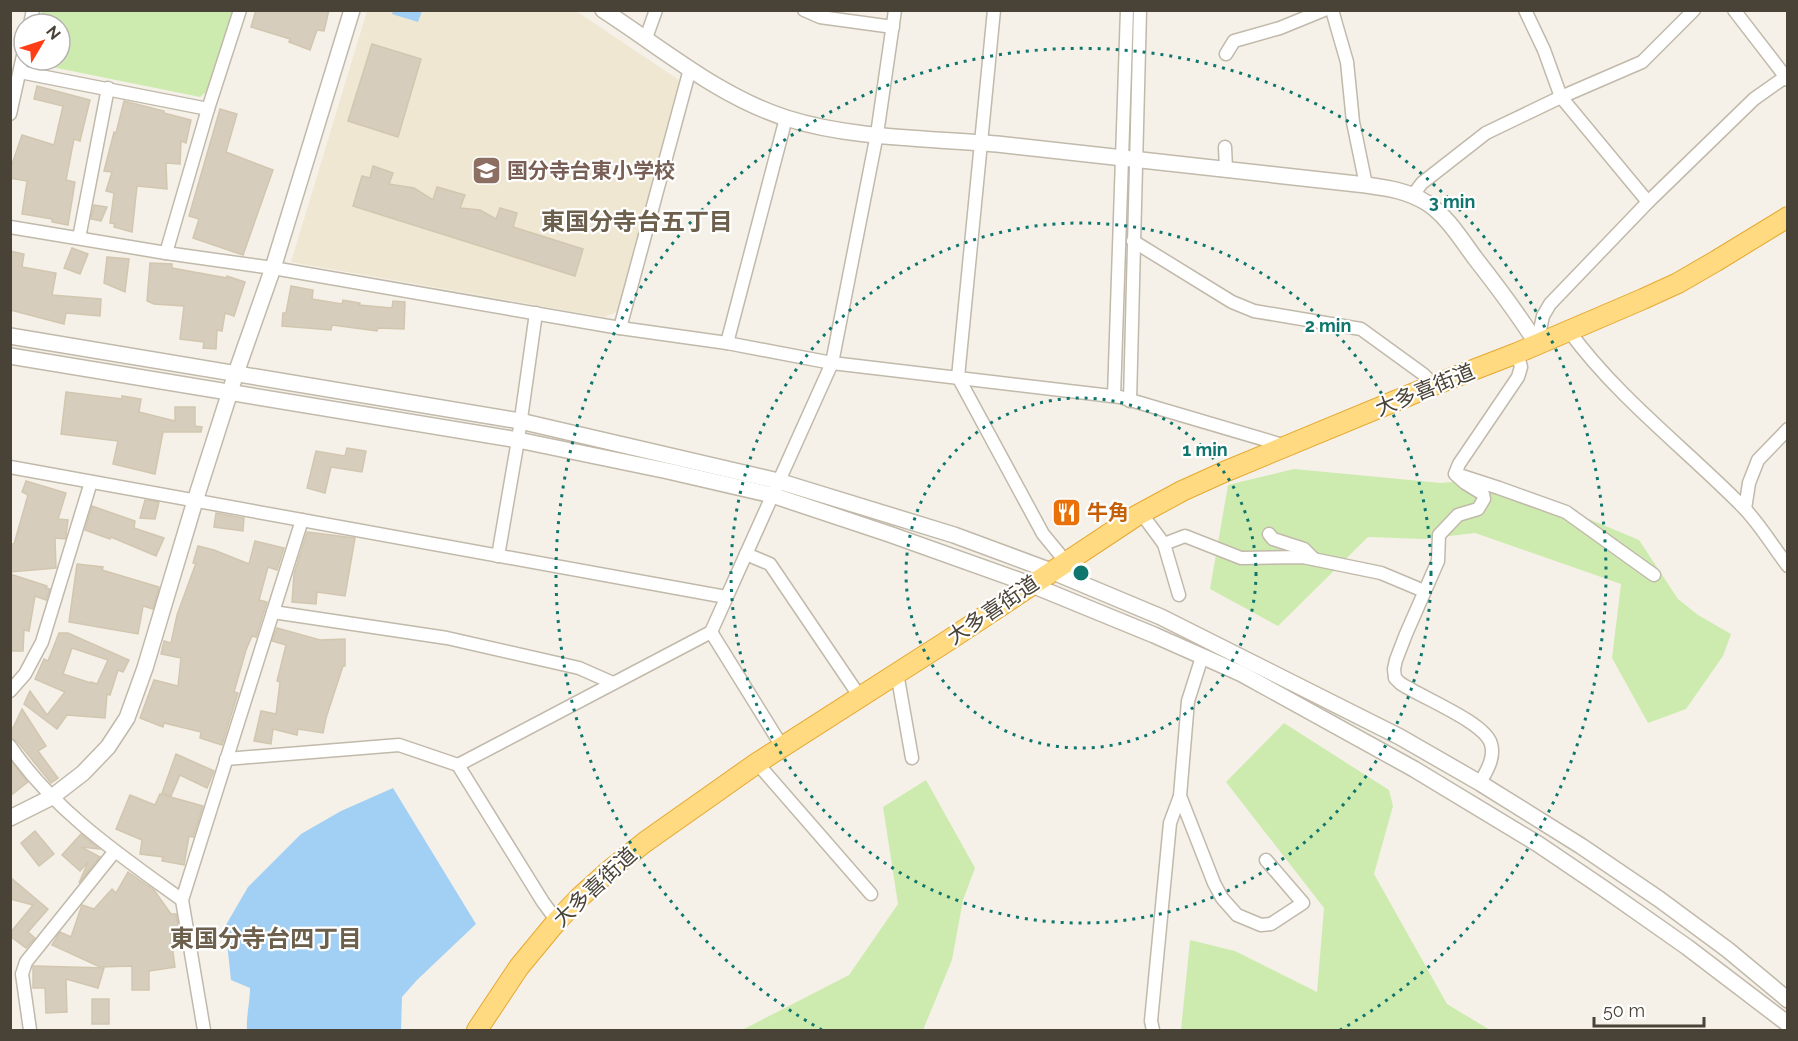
<svg xmlns="http://www.w3.org/2000/svg" width="1798" height="1041" viewBox="0 0 1798 1041" font-family="Raleway,'Noto Sans JP',sans-serif">
<style>
.education{fill:#efe7d1}
.green{fill:#ceebaf}
.water{fill:#a1d0f4}
.building{fill:#d7cdbd;stroke:#d2c6af;stroke-width:1.5;fill-rule:evenodd}
.lines{fill:none;stroke-linecap:round;stroke-linejoin:round}
.minor-casing{stroke:#c1b9aa;stroke-width:15}
.tertiary-casing{stroke:#c1b9aa;stroke-width:18}
.trunk-casing{stroke:#e6a831;stroke-width:22}
.minor{stroke:#fff;stroke-width:12}
.tertiary{stroke:#fff;stroke-width:15}
.trunk{stroke:#ffda80;stroke-width:20}
.ring{fill:none;stroke:#0f766e;stroke-width:3;stroke-dasharray:3 6}
.labels{text-anchor:middle;stroke-width:4.5;stroke-linejoin:round;paint-order:stroke}
.education-label{font-size:21px;font-weight:bold;fill:#785e54;stroke:#fff;text-anchor:start}
.street-label{font-size:21px;fill:#494236;stroke:#fff}
.food-label{font-size:21px;font-weight:bold;fill:#c56008;stroke:#fff;text-anchor:start}
.quarter-label{font-size:24px;font-weight:bold;fill:#6c604d;stroke:#fff}
.centre{fill:#0f766e;stroke:#fff;stroke-width:3}
.ring-label{font-size:18px;text-anchor:middle;font-weight:bold;fill:#0f766e;stroke:#fff;stroke-width:4.5;stroke-linejoin:round;paint-order:stroke}
</style>
<rect width="100%" height="100%" fill="#f5f1e8"/>
<!-- education -->
<polygon class="education" points="367,11 576,11 679,80 617,312 604,317 291,262"/>
<!-- green -->
<g class="green">
<polygon points="42,11 42,10 233,11 206,92 200,97 37,64 35,60 60,60 60,24 39,24"/>
<polygon points="1294,469 1441,483 1491,478 1639,540 1678,599 1698,615 1731,634 1723,656 1686,709 1648,723 1612,658 1621,584 1475,533 1424,539 1368,537 1278,626 1210,589 1228,485"/>
<polygon points="1284,723 1389,790 1393,806 1374,874 1447,1004 1490,1030 1181,1030 1190,940 1235,951 1317,992 1324,908 1226,782"/>
<polygon points="926,780 975,868 963,900 952,960 923,1030 742,1030 849,975 898,904 883,807"/>
</g>
<!-- water -->
<g class="water">
<polygon points="393,11 393,10 422,11 418,22 392,14"/>
<path d="M393 788 476 924 417 980 402 997 401 1030H247C246 1016 250 1003 250 988L231 980 227 943 223 930 248 887 301 834 341 811Z"/>
</g>
<!-- building -->
<g class="building">
<polygon points="256,10 329,10 324,31 317,30 310,50 289,42 290,39 251,27"/>
<polygon points="372,44 421,59 398,137 348,121"/>
<polygon points="37,86 90,100 80,141 74,139 66,180 75,182 68,225 52,222 52,219 22,214 27,181 10,178 10,170 22,135 54,145 63,106 34,99"/>
<polygon points="124,101 164,111 164,113 191,120 186,143 181,141 180,164 166,163 167,189 137,186 132,232 114,227 115,224 110,223 114,193 106,191 112,172 104,171 114,132 116,133"/>
<polygon points="220,109 237,114 226,152 273,170 243,255 193,238 199,219 189,216"/>
<polygon points="373,166 393,173 389,184 414,188 433,200 437,187 465,195 460,208 480,210 496,219 500,208 517,213 513,227 583,249 575,276 353,206 362,176 370,178"/>
<polygon points="94,205 107,207 101,221 91,219"/>
<polygon points="72,248 88,254 80,274 64,268"/>
<polygon points="10,251 24,254 22,267 56,273 52,295 101,299 100,316 66,313 64,324 10,310"/>
<polygon points="107,257 129,259 125,292 104,283"/>
<polygon points="150,263 172,264 172,268 227,278 227,276 245,282 234,316 225,313 222,331 217,330 216,349 203,348 204,342 180,339 184,306 154,304 147,301"/>
<polygon points="291,286 313,290 312,299 342,304 343,300 360,303 359,305 392,308 393,301 405,302 404,329 378,328 377,331 332,325 331,330 282,326 283,313 286,313"/>
<polygon points="66,392 122,399 122,396 141,399 139,412 175,421 175,407 195,407 195,426 202,427 201,432 163,432 155,474 113,464 118,441 61,434"/>
<polygon points="347,448 366,451 362,472 331,467 325,493 307,488 316,451 345,456"/>
<polygon points="26,481 66,493 58,519 68,520 66,535 65,539 55,538 56,568 10,572 10,544 14,544 28,495 22,492"/>
<polygon points="145,500 159,502 155,519 140,518"/>
<polygon points="92,506 135,521 134,528 164,538 156,556 111,537 110,539 85,530"/>
<polygon points="216,513 244,518 243,531 214,527"/>
<polygon points="307,532 355,538 345,596 317,592 316,604 292,602 294,574"/>
<polygon points="255,541 284,548 277,570 268,567 259,600 267,602 256,637 252,636 246,650 234,692 238,693 222,745 200,738 201,732 164,723 163,727 140,718 154,680 178,686 181,658 161,654 164,641 171,643 177,615 196,563 193,563 198,546 214,550 249,564"/>
<polygon points="77,564 103,567 102,570 159,587 153,609 143,606 138,634 69,622"/>
<polygon points="10,574 47,586 46,588 50,589 46,600 35,596 29,631 24,630 23,651 10,651"/>
<polygon points="277,628 320,640 345,639 345,666 343,666 326,718 323,733 298,729 297,735 273,729 271,744 254,741 261,711 276,714 280,682 277,681 286,645 272,641"/>
<path d="M59 633H68L129 660 123 672 118 670 110 695 107 694 105 718 67 715 57 729 24 704 30 691 47 715 65 692 35 679 44 659 48 661ZM72 648 108 660 97 684 91 682V683L63 674Z"/>
<polygon points="22,709 46,746 38,751 58,778 51,783 17,741 10,738 10,728 13,728"/>
<polygon points="176,754 214,771 207,788 180,775 171,796 162,793"/>
<polygon points="10,760 28,782 10,796"/>
<polygon points="160,794 203,806 193,837 189,836 184,865 162,861 163,857 140,854 142,840 116,829 130,795 155,805"/>
<polygon points="35,831 54,854 39,866 21,843"/>
<polygon points="81,834 99,849 81,847 100,857 79,883 88,862 80,871 62,855"/>
<polygon points="128,872 154,890 171,914 176,914 179,931 170,930 175,967 149,971 149,990 132,990 132,966 100,967 52,945 60,932 71,937 82,905 94,909 112,889 116,893"/>
<polygon points="10,877 48,909 28,932 35,938 26,948 10,936 10,933 33,905 10,899"/>
<polygon points="33,966 35,966 104,968 98,988 66,979 67,1012 46,1013 45,988 33,988"/>
<rect x="92" y="999" width="17" height="25"/>
</g>
<g class="lines">
<defs>
<g id="minor">
<polyline points="804,10 820,17 893,27"/>
<polyline points="994,10 958,377 1043,534 1066,562"/>
<polyline points="1332,10 1347,62 1353,122 1366,185"/>
<polyline points="1525,10 1544,50 1561,97 1648,202"/>
<polyline points="1734,10 1788,80"/>
<polyline points="30,24 33,10"/>
<polyline points="646,38 656,10"/>
<polyline points="1226,54 1234,41 1280,28 1324,10"/>
<polyline points="20,72 208,109"/>
<polyline points="10,114 24,51"/>
<polyline points="1225,147 1226,169"/>
<polyline points="1413,195 1422,183 1486,133 1561,97 1642,62 1694,10"/>
<polyline points="10,227 166,253 273,268 620,328 727,343 832,363 1120,397 1286,446"/>
<polyline points="79,238 108,88"/>
<polyline points="1133,241 1232,302 1254,311 1361,329 1423,374 1434,385"/>
<polyline points="166,253 208,109 240,10"/>
<polyline points="620,328 690,69"/>
<path d="M1569 331C1618 398 1686 449 1743 507 1760 524 1773 547 1788 566"/>
<polyline points="727,343 786,118"/>
<polyline points="1537,344 1543,316 1550,304 1648,202 1754,99 1788,75"/>
<polyline points="1114,396 1127,10"/>
<polyline points="1130,401 1140,10"/>
<polyline points="10,467 726,597"/>
<polyline points="1462,476 1499,488 1566,512 1654,575"/>
<polyline points="1745,509 1749,483 1758,460 1788,429"/>
<polyline points="1141,513 1164,544 1179,595"/>
<polyline points="1269,534 1273,539 1304,549 1314,559"/>
<polyline points="1164,544 1185,536 1241,558 1303,557 1381,573 1424,591"/>
<polyline points="746,554 770,564 860,697"/>
<polyline points="498,556 518,440 536,313"/>
<polyline points="273,612 447,638 579,668 613,683"/>
<polyline points="711,632 783,748"/>
<polyline points="897,673 912,758"/>
<polyline points="10,691 25,674 42,642 91,482"/>
<path d="M10 746C53 810 121 856 182 900"/>
<polyline points="226,759 399,745 458,765 543,902 557,921"/>
<polyline points="757,763 871,894"/>
<polyline points="458,765 711,632 832,363 877,134 895,10"/>
<path d="M1480 783C1487 770 1495 758 1491 744 1485 722 1420 697 1400 683L1395 678 1394 669 1396 660 1406 634 1438 561 1439 535 1458 515 1478 509 1484 499 1483 494 1465 483 1455 474 1459 464 1518 377 1521 367 1517 353"/>
<polyline points="1180,796 1214,883 1222,898 1237,915 1261,925 1271,924 1303,903 1266,860"/>
<polyline points="30,1030 22,974 26,962 115,851"/>
<polyline points="204,1030 182,900 302,520"/>
<polyline points="1153,1030 1151,1021 1170,823 1180,796 1188,701 1202,657"/>
</g>
<g id="tertiary">
<path d="M603 10C662 48 718 96 786 118 852 139 928 138 997 144 1120 157 1243 171 1366 185 1388 188 1408 191 1427 203 1447 216 1461 239 1475 258 1497 286 1518 314 1537 344"/>
<polyline points="10,336 520,421 778,481 954,535 1000,552 1051,571 1161,617 1400,737 1480,783 1581,846 1659,899 1728,950 1788,1000"/>
<polyline points="10,356 518,440 668,471 772,495 889,534 1032,585 1154,635 1242,674 1414,769 1538,844 1603,888 1687,947 1788,1024"/>
<polyline points="10,818 52,797 83,773 108,747 127,718 145,668 195,501 236,373 273,268 352,10"/>
</g>
<polyline id="trunk" points="477,1030 519,967 557,921 579,898 610,870 645,842 757,763 949,640 1136,516 1182,491 1224,472 1434,385 1517,353 1643,299 1678,283 1716,261 1788,217"/>
</defs>
<!-- minor casing -->
<use href="#minor" class="minor-casing"/>
<!-- tertiary casing -->
<use href="#tertiary" class="tertiary-casing"/>
<!-- trunk casing -->
<use href="#trunk" class="trunk-casing"/>
<!-- minor -->
<use href="#minor" class="minor"/>
<!-- tertiary -->
<use href="#tertiary" class="tertiary"/>
<!-- trunk -->
<use href="#trunk" class="trunk"/>
</g>
<!-- distance rings -->
<g class="ring">
<circle cx="1081" cy="573" r="175"/>
<circle cx="1081" cy="573" r="350"/>
<path d="M822 1030A525 525 0 1 1 1340 1030"/>
</g>
<!-- icons -->
<defs>
<symbol id="school-square" viewBox="-11 -11 22 22"><rect x="-9" y="-9" width="18" height="18" rx="4" fill="#8d6e63" stroke="#fff"/><path d="M0-5L7-2L0 1L-7-2ZM-4 1L0 2.5L4 1V4Q0 6-4 4Z" fill="#fff"/></symbol>
<symbol id="restaurant-square" viewBox="-11 -11 22 22"><rect x="-9" y="-9" width="18" height="18" rx="4" fill="#e8710a" stroke="#fff"/><path d="M-5-6h1v4h1v-4h1v4h1v-4h1v5L-1.5 .5V6h-2V.5L-5-1ZM5-6V6H3V1.5H1.5Q1.5-4 5-6Z" fill="#fff"/></symbol>
</defs>
<g fill-rule="evenodd">
<use href="#school-square" x="470" y="154" width="33" height="33"/>
<use href="#restaurant-square" x="1050" y="496" width="33" height="33"/>
</g>
<g class="labels">
<!-- education labels -->
<g class="education-label">
<text x="507" y="178">国分寺台東小学校</text>
</g>
<!-- street labels -->
<g class="street-label">
<text transform="translate(1425 390) rotate(-22)" y="7">大多喜街道</text>
<text transform="translate(993 610) rotate(-34)" y="7">大多喜街道</text>
<text transform="translate(595 887) rotate(-43)" y="7">大多喜街道</text>
</g>
<!-- food labels -->
<g class="food-label">
<text x="1087" y="520">牛角</text>
</g>
<!-- quarter labels -->
<g class="quarter-label">
<text x="637" y="230">東国分寺台五丁目</text>
<text x="266" y="947">東国分寺台四丁目</text>
</g>
</g>
<circle cx="1081" cy="573" r="9" class="centre"/>
<g class="ring-label">
<text x="1452" y="208">3 min</text>
<text x="1328" y="332">2 min</text>
<text x="1205" y="456">1 min</text>
</g>
<!-- border -->
<rect width="1798" height="1041" fill="none" stroke="#494236" stroke-width="24"/>
<!-- north arrow -->
<g transform="translate(42 42) rotate(51)"><circle r="28" fill="#ffffff" stroke="#b6b3af" stroke-width="1.5"/>
<path d="M0-4.5L10 22L0 15L-10 22Z" fill="#ff3e15"/>
<text y="-9" font-size="16" font-weight="bold" text-anchor="middle" fill="#494236">N</text>
</g>
<!-- scale -->
<path d="M1594 1017v9h110v-9" fill="none" stroke="#494236" stroke-width="3"/>
<text x="1603" y="1017" font-size="18" fill="#494236" stroke="#ffffff" stroke-width="4.5" paint-order="stroke">50 m</text>
</svg>
